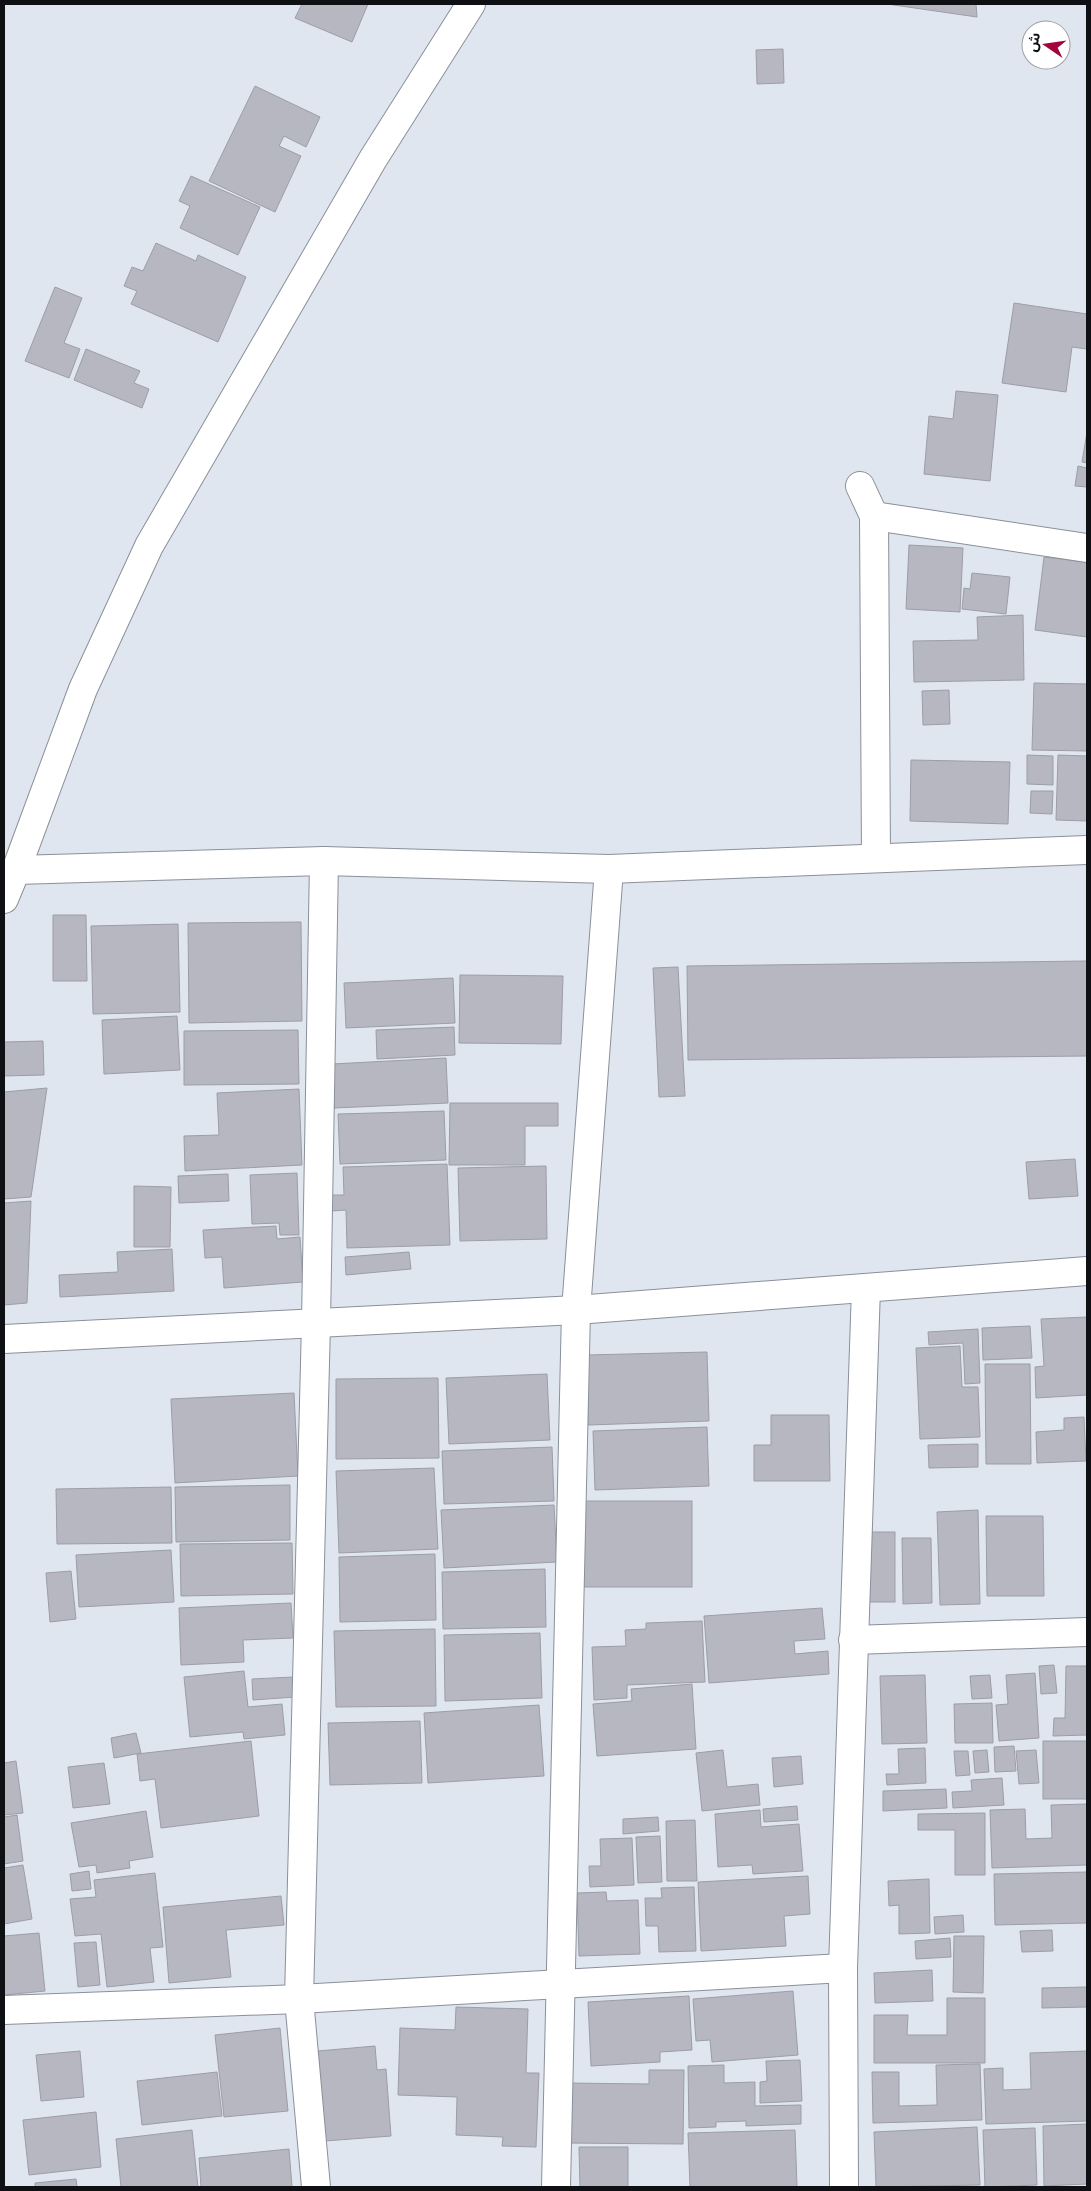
<svg xmlns="http://www.w3.org/2000/svg" width="1091" height="2191" viewBox="0 0 1091 2191" font-family="Figtree,'Noto Sans Arabic',sans-serif">
<style>
.building{fill:#b6b7c1;stroke:#9c9da7}
.lines{fill:none;stroke-linecap:round;stroke-linejoin:round}
.street-casing{stroke:#8a9099;stroke-width:30}
.primary-casing{stroke:#8a9099;stroke-width:30}
.street{stroke:#fff;stroke-width:28}
.primary{stroke:#fff;stroke-width:28}
</style>
<rect width="100%" height="100%" fill="#e0e6ef"/>
<!-- building -->
<g class="building">
<polygon points="302,4 368,4 352,42 295,18"/>
<polygon points="887,4 976,4 977,17"/>
<polygon points="783,49 784,83 757,84 756,50"/>
<polygon points="255,86 320,117 306,147 284,136 279,146 301,156 275,212 209,181"/>
<polygon points="191,176 260,207 238,255 180,228 190,206 179,201"/>
<polygon points="156,243 196,261 198,255 246,277 218,342 131,304 137,291 124,286 132,267 143,271"/>
<polygon points="55,287 82,298 64,343 80,349 69,378 25,361"/>
<polygon points="1014,303 1087,314 1087,349 1072,347 1066,392 1002,383"/>
<polygon points="86,349 140,371 134,383 149,389 142,408 74,380"/>
<polygon points="956,391 998,395 990,481 924,474 929,416 953,419"/>
<polygon points="1087,432 1087,463 1082,462"/>
<polygon points="1078,466 1087,468 1087,487 1075,486"/>
<polygon points="909,545 963,548 960,612 906,609"/>
<polygon points="1044,557 1087,562 1087,637 1035,630"/>
<polygon points="972,573 1010,577 1006,614 962,609 964,588 970,589"/>
<polygon points="1023,615 1024,680 914,682 913,641 978,640 977,617"/>
<polygon points="1034,683 1087,684 1087,751 1032,750"/>
<polygon points="949,690 950,724 923,725 922,691"/>
<polygon points="1027,755 1053,756 1053,785 1027,784"/>
<polygon points="1058,755 1087,756 1087,821 1056,820"/>
<polygon points="911,760 1010,762 1008,824 910,821"/>
<polygon points="1031,791 1053,791 1052,814 1030,813"/>
<polygon points="53,915 86,915 87,981 53,981"/>
<polygon points="301,922 302,1021 189,1023 188,923"/>
<polygon points="178,924 180,1012 93,1014 91,926"/>
<polygon points="1087,961 1087,1056 688,1060 687,966"/>
<polygon points="678,967 685,1096 659,1097 653,968"/>
<polygon points="460,975 563,976 561,1044 459,1043"/>
<polygon points="453,978 455,1023 346,1028 344,983"/>
<polygon points="177,1016 180,1070 104,1074 102,1020"/>
<polygon points="454,1027 455,1055 377,1059 376,1030"/>
<polygon points="298,1030 299,1084 184,1085 184,1031"/>
<polygon points="43,1041 44,1075 4,1076 4,1042"/>
<polygon points="446,1058 448,1103 334,1108 332,1064"/>
<polygon points="47,1088 31,1197 4,1199 4,1092"/>
<polygon points="299,1089 302,1165 185,1171 184,1136 219,1135 217,1093"/>
<polygon points="450,1103 558,1103 558,1126 525,1126 525,1165 449,1165"/>
<polygon points="444,1111 446,1160 340,1164 338,1114"/>
<polygon points="1075,1159 1078,1196 1029,1199 1026,1162"/>
<polygon points="447,1164 450,1245 347,1248 346,1210 332,1211 331,1195 344,1195 343,1167"/>
<polygon points="546,1166 547,1239 460,1241 458,1168"/>
<polygon points="297,1173 299,1235 280,1235 279,1223 252,1224 250,1175"/>
<polygon points="228,1174 229,1201 179,1203 178,1176"/>
<polygon points="134,1186 171,1187 170,1247 134,1247"/>
<polygon points="31,1201 27,1303 4,1305 4,1203"/>
<polygon points="276,1226 277,1239 300,1237 303,1282 224,1288 222,1257 205,1258 203,1230"/>
<polygon points="172,1249 174,1291 60,1297 59,1275 118,1272 117,1252"/>
<polygon points="409,1252 411,1269 346,1275 345,1257"/>
<polygon points="1087,1317 1087,1395 1036,1398 1035,1367 1044,1366 1041,1319"/>
<polygon points="1030,1326 1032,1358 983,1360 982,1328"/>
<polygon points="978,1329 980,1383 965,1384 963,1343 929,1345 928,1332"/>
<polygon points="960,1346 962,1387 978,1387 980,1437 920,1439 916,1348"/>
<polygon points="707,1352 709,1421 588,1425 587,1355"/>
<polygon points="985,1364 1030,1364 1031,1464 986,1464"/>
<polygon points="547,1374 550,1440 449,1444 446,1378"/>
<polygon points="438,1378 439,1458 336,1459 336,1379"/>
<polygon points="294,1393 298,1476 175,1483 171,1399"/>
<polygon points="771,1415 829,1415 830,1481 754,1481 754,1445 771,1445"/>
<polygon points="1084,1417 1086,1461 1037,1463 1036,1432 1064,1430 1064,1418"/>
<polygon points="707,1427 709,1486 595,1490 593,1431"/>
<polygon points="978,1444 978,1467 929,1468 928,1445"/>
<polygon points="552,1447 554,1501 444,1504 442,1451"/>
<polygon points="434,1468 438,1549 339,1553 336,1471"/>
<polygon points="290,1485 290,1540 176,1542 175,1487"/>
<polygon points="171,1487 172,1543 57,1544 56,1489"/>
<rect x="583" y="1501" width="109" height="86"/>
<polygon points="554,1505 557,1562 444,1568 441,1510"/>
<polygon points="978,1510 980,1604 940,1605 937,1512"/>
<polygon points="986,1516 1043,1516 1044,1596 987,1596"/>
<rect x="867" y="1532" width="28" height="70"/>
<polygon points="902,1538 931,1538 932,1603 903,1604"/>
<polygon points="292,1543 293,1594 181,1596 180,1544"/>
<polygon points="171,1550 174,1602 79,1607 76,1555"/>
<polygon points="435,1554 436,1620 340,1622 339,1557"/>
<polygon points="545,1569 546,1627 443,1629 442,1572"/>
<polygon points="71,1571 76,1619 50,1622 46,1573"/>
<polygon points="291,1603 293,1638 243,1640 244,1662 181,1665 179,1608"/>
<polygon points="822,1608 825,1639 794,1641 795,1654 828,1651 829,1674 709,1683 704,1616"/>
<polygon points="702,1621 705,1682 627,1685 627,1698 594,1700 592,1647 626,1646 625,1630 646,1629 646,1623"/>
<polygon points="435,1629 436,1706 336,1707 334,1631"/>
<polygon points="540,1633 542,1698 445,1701 444,1635"/>
<polygon points="1054,1665 1057,1693 1041,1694 1039,1666"/>
<polygon points="1066,1666 1087,1666 1087,1735 1053,1736 1054,1718 1065,1718"/>
<polygon points="244,1671 248,1707 282,1704 285,1735 244,1739 243,1732 190,1737 184,1677"/>
<polygon points="1035,1673 1039,1738 999,1741 996,1705 1008,1704 1006,1675"/>
<polygon points="925,1675 927,1743 882,1744 880,1676"/>
<polygon points="990,1675 992,1698 972,1699 970,1676"/>
<polygon points="294,1677 295,1697 253,1700 252,1679"/>
<polygon points="692,1684 696,1749 597,1756 593,1704 632,1701 631,1689"/>
<polygon points="992,1703 993,1743 955,1743 954,1704"/>
<polygon points="539,1705 544,1776 428,1783 424,1713"/>
<polygon points="420,1721 422,1783 330,1785 328,1723"/>
<polygon points="136,1733 141,1753 114,1758 111,1738"/>
<polygon points="251,1741 259,1816 161,1828 155,1779 140,1781 137,1754"/>
<rect x="1043" y="1741" width="44" height="58"/>
<polygon points="1014,1746 1016,1771 995,1772 994,1747"/>
<polygon points="925,1748 926,1783 887,1785 886,1774 899,1774 898,1749"/>
<polygon points="723,1750 727,1787 758,1784 760,1805 702,1811 696,1753"/>
<polygon points="987,1750 989,1772 975,1773 973,1751"/>
<polygon points="1036,1750 1039,1783 1019,1784 1016,1751"/>
<polygon points="954,1751 968,1751 970,1775 956,1776"/>
<polygon points="801,1756 803,1784 774,1787 772,1758"/>
<polygon points="16,1761 23,1813 4,1815 4,1763"/>
<polygon points="104,1763 110,1804 73,1808 68,1767"/>
<polygon points="1002,1778 1004,1805 953,1808 952,1792 972,1791 971,1780"/>
<polygon points="946,1789 947,1808 883,1811 883,1791"/>
<polygon points="1087,1804 1087,1865 992,1868 990,1810 1025,1809 1026,1839 1052,1838 1051,1805"/>
<polygon points="797,1806 798,1820 764,1822 763,1809"/>
<polygon points="760,1810 761,1827 799,1824 803,1871 753,1874 752,1865 718,1867 715,1814"/>
<polygon points="146,1811 153,1857 129,1861 130,1868 97,1873 96,1865 79,1867 71,1823"/>
<polygon points="985,1813 985,1875 955,1875 955,1830 918,1830 918,1814"/>
<polygon points="17,1815 23,1861 4,1864 4,1817"/>
<polygon points="658,1817 659,1831 623,1834 623,1819"/>
<polygon points="695,1820 697,1881 667,1881 666,1821"/>
<polygon points="660,1836 662,1882 638,1883 636,1837"/>
<polygon points="632,1838 634,1885 590,1887 589,1866 601,1866 600,1839"/>
<polygon points="23,1865 32,1919 4,1924 4,1868"/>
<polygon points="89,1871 91,1889 72,1891 70,1874"/>
<polygon points="1087,1872 1087,1923 995,1925 994,1874"/>
<polygon points="155,1873 163,1947 150,1948 154,1982 107,1987 101,1934 75,1936 70,1899 96,1897 94,1880"/>
<polygon points="808,1876 810,1914 784,1916 786,1946 701,1951 698,1882"/>
<polygon points="929,1879 930,1933 899,1934 899,1905 889,1906 888,1881"/>
<polygon points="694,1887 696,1951 659,1952 658,1926 646,1926 645,1898 662,1898 661,1888"/>
<polygon points="606,1892 607,1901 638,1900 640,1954 579,1956 577,1893"/>
<polygon points="281,1896 284,1925 226,1930 231,1977 169,1983 163,1907"/>
<polygon points="963,1915 964,1932 935,1934 934,1917"/>
<polygon points="1052,1930 1053,1951 1022,1952 1020,1931"/>
<polygon points="39,1933 45,1991 4,1995 4,1936"/>
<polygon points="954,1936 984,1936 983,1993 953,1992"/>
<polygon points="950,1938 951,1957 916,1959 915,1941"/>
<polygon points="96,1942 100,1985 78,1987 74,1943"/>
<polygon points="932,1970 933,2001 875,2003 874,1973"/>
<polygon points="1087,1987 1087,2007 1042,2008 1042,1988"/>
<polygon points="793,1991 798,2055 712,2062 710,2040 696,2041 693,1999"/>
<polygon points="689,1996 692,2050 660,2052 660,2062 591,2066 588,2002"/>
<polygon points="947,1998 985,1998 985,2063 874,2063 874,2015 908,2015 907,2035 947,2035"/>
<polygon points="456,2007 528,2009 526,2073 539,2073 536,2147 502,2146 503,2137 456,2135 457,2097 398,2095 400,2028 455,2030"/>
<polygon points="280,2028 288,2111 224,2117 215,2035"/>
<polygon points="375,2046 377,2070 386,2069 391,2136 325,2141 318,2051"/>
<polygon points="80,2051 84,2097 41,2101 36,2055"/>
<polygon points="1087,2051 1087,2121 986,2124 984,2069 1003,2068 1003,2090 1031,2089 1030,2053"/>
<polygon points="800,2060 802,2101 760,2103 760,2082 767,2081 766,2061"/>
<polygon points="980,2064 982,2120 873,2123 872,2072 899,2072 899,2106 937,2105 936,2065"/>
<polygon points="724,2065 724,2083 755,2082 755,2106 801,2105 801,2124 746,2126 746,2121 716,2122 716,2127 689,2128 688,2066"/>
<polygon points="649,2070 684,2070 683,2144 565,2143 567,2083 649,2084"/>
<polygon points="217,2072 222,2116 142,2125 137,2081"/>
<polygon points="96,2112 101,2167 29,2175 23,2120"/>
<polygon points="1087,2124 1087,2184 1044,2186 1043,2126"/>
<polygon points="977,2127 980,2185 876,2187 874,2132"/>
<polygon points="1035,2128 1037,2185 985,2187 983,2130"/>
<polygon points="192,2130 198,2187 121,2187 116,2139"/>
<polygon points="795,2130 797,2187 690,2187 688,2133"/>
<polygon points="579,2147 628,2147 628,2187 580,2187"/>
<polygon points="289,2149 292,2187 201,2187 199,2158"/>
<polygon points="76,2179 77,2187 35,2187 35,2183"/>
</g>
<g class="lines">
<defs>
<g id="street">
<polyline points="860,486 874,516 876,858"/>
<polyline points="874,516 1087,548"/>
<polyline points="16,870 324,861 609,869 1087,850"/>
<polyline points="4,1339 576,1310 1087,1271"/>
<polyline points="853,1640 1087,1632"/>
<polyline points="4,2010 299,1999 843,1968"/>
<polyline points="316,2187 299,1999 316,1323 324,861"/>
<polyline points="556,2187 576,1310 609,869"/>
<polyline points="844,2187 843,1968 866,1288"/>
</g>
<polyline id="primary" points="4,899 16,870 83,689 149,546 373,159 471,4"/>
</defs>
<!-- street casing -->
<use href="#street" class="street-casing"/>
<!-- primary casing -->
<use href="#primary" class="primary-casing"/>
<!-- street -->
<use href="#street" class="street"/>
<!-- primary -->
<use href="#primary" class="primary"/>
</g>
<!-- border -->
<rect width="1091" height="2191" fill="none" stroke="#0e1013" stroke-width="10"/>
<!-- north arrow -->
<g transform="translate(1046 45) rotate(283)"><circle r="24" fill="#ffffff" stroke="#9f9fa1"/>
<path d="M0-4L9 19L0 12L-9 19Z" fill="#a2053d"/>
<text y="-8" font-size="14" font-weight="bold" text-anchor="middle" fill="#0e1013">ش</text>
</g>
</svg>
